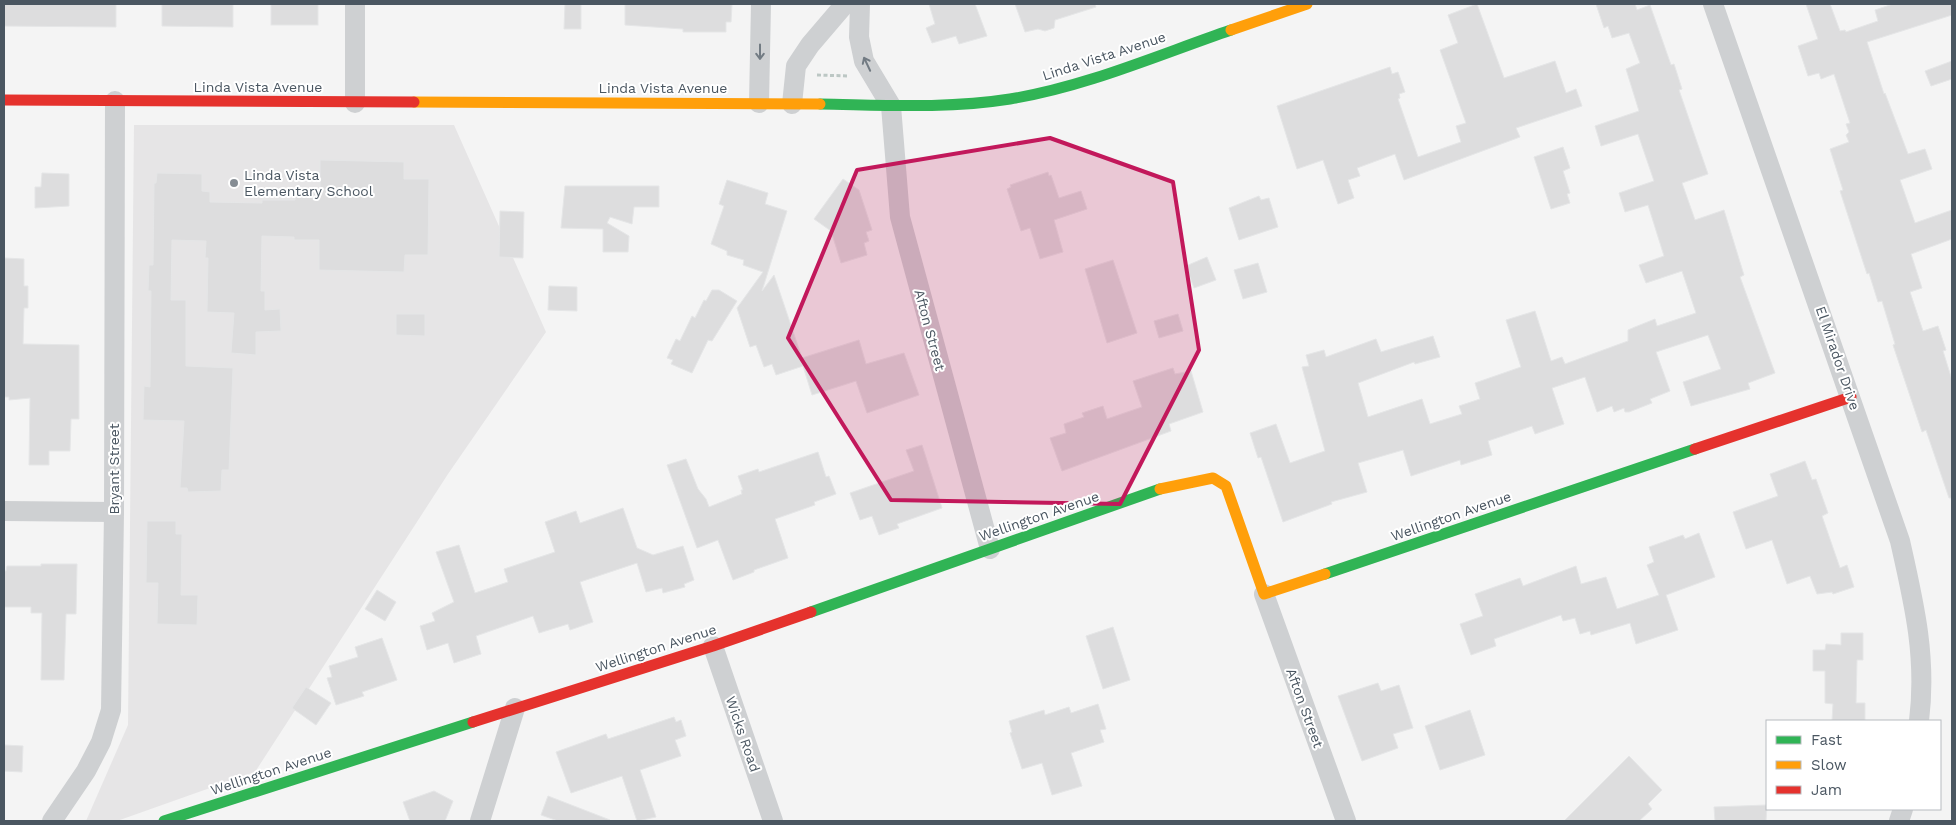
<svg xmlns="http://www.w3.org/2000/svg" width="1956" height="825" viewBox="0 0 1956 825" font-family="'Work Sans',sans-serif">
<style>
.education{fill:#e6e5e6}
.building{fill:#ddddde;stroke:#e5e6e7}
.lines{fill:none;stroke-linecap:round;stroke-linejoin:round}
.path{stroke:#bcc7c4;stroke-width:3;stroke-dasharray:4 2.5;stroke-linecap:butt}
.street{stroke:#ced0d2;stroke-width:20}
.fast{stroke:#30b455;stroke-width:11}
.slow{stroke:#ff9f0a;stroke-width:11}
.jam{stroke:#e5322d;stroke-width:11}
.oneway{stroke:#727b83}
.marked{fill:#c2185b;fill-opacity:0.2;stroke:#c2185b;stroke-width:4;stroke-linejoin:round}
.poi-dot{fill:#868d94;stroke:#fff;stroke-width:2}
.labels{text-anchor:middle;stroke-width:4;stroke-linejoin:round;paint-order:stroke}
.street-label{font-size:14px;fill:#4a5661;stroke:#fff}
.poi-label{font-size:14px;fill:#4a5661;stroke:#fff;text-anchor:start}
</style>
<rect width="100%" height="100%" fill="#f4f4f4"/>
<!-- education -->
<polygon class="education" points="134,125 454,125 546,332 448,474 255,772 117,821 86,821 128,725"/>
<!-- building -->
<g class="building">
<polygon points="4,4 116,4 116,27 4,26"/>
<polygon points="162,4 233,4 233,27 162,26"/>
<rect x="271" y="4" width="47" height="21"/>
<polygon points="565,4 581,4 581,29 564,29"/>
<polygon points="625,4 732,4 731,22 726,22 726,32 683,32 683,29 625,25"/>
<polygon points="929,4 975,4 987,36 959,44 956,36 932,43 926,28 935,24"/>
<polygon points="1015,4 1095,4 1096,7 1055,20 1054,28 1045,31 1038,29 1025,32"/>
<polygon points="1477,4 1504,78 1555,61 1566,93 1576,89 1582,106 1516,128 1520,137 1404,180 1395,154 1357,168 1360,176 1348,180 1354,198 1338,204 1323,160 1297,169 1277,106 1390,67 1392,74 1398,72 1405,92 1399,94 1400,98 1398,99 1418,157 1461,142 1456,126 1466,123 1440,50 1458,43 1448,15"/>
<polygon points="1596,4 1635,4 1637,10 1650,5 1671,65 1674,64 1682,89 1679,90 1708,174 1682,183 1695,220 1724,210 1744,275 1740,277 1775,373 1748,383 1750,389 1691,406 1683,382 1721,369 1708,335 1656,352 1670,391 1650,399 1652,403 1629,412 1625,412 1624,408 1614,412 1612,406 1597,412 1585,377 1552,388 1564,424 1535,434 1532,426 1488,441 1492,455 1461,465 1460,460 1411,476 1403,450 1358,463 1367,492 1331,502 1332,504 1283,522 1261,457 1258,458 1250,433 1276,424 1290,463 1325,451 1302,367 1309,366 1306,355 1324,350 1326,357 1376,339 1381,352 1433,336 1440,357 1415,364 1414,362 1358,383 1368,417 1422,399 1430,424 1462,414 1459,406 1480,399 1475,383 1521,367 1506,320 1535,311 1551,361 1562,357 1565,364 1628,341 1628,330 1635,327 1655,319 1657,326 1696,313 1682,271 1646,283 1639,265 1664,256 1648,205 1625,212 1619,193 1654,181 1638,134 1601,146 1595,126 1639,111 1626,69 1640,63 1629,33 1612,38 1608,26 1604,28"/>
<polygon points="1806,4 1830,4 1840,31 1845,30 1846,32 1878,21 1875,10 1893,4 1952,4 1952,15 1867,42 1884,94 1885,93 1908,154 1925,149 1932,169 1900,180 1915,223 1952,210 1952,239 1911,254 1922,288 1910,292 1923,331 1938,326 1946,350 1943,351 1952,380 1952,498 1949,498 1926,430 1922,432 1893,345 1895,344 1882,301 1878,302 1869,273 1867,274 1840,191 1843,190 1830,149 1849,142 1846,135 1849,132 1846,124 1850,123 1834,74 1821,79 1819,73 1808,76 1798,46 1818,39"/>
<polygon points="1952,61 1952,79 1931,86 1925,71"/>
<polygon points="1563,147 1570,168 1563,171 1570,193 1567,194 1570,203 1551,209 1534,157"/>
<polygon points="320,160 404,162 404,179 429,179 428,255 405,255 404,272 319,270 319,240 294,240 294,237 262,236 261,291 265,291 265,310 280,309 281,331 256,332 256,355 231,353 234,313 207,312 208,258 205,258 206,241 172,240 171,300 186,300 186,366 233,368 229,470 222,470 221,491 188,492 187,488 180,488 184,421 143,420 144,386 150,387 151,291 148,291 149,265 153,265 154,183 156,183 157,173 202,174 202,191 210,192 210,202 262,203 262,200 295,200 295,190 320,190"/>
<polygon points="1048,172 1049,176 1051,175 1059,198 1081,191 1087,209 1054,220 1063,252 1040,259 1030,228 1021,231 1007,189 1011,187 1010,185"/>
<polygon points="42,173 69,174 69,206 35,208 35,187 41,187"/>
<polygon points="843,179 859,190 872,230 866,232 869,241 864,243 867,255 841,263 831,231 814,219"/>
<polygon points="727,180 768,193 765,204 787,211 762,291 774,275 802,358 859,340 866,364 904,353 919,395 867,413 856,381 812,395 803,366 776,375 772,364 764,367 756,345 750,347 737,308 763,272 743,265 744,260 727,255 727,251 711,244 724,206 719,204"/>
<polygon points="565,186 659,186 659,207 634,207 632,224 610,217 607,223 629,236 628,252 603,252 603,229 561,228"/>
<polygon points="1259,196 1261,200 1269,198 1278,227 1239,240 1229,208"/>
<polygon points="500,211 524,212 523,258 499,257"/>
<polygon points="1207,257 1216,280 1194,288 1186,266"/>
<polygon points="4,258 24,259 24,286 28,286 28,308 24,308 23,344 79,345 79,419 71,419 70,451 49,451 49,465 29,465 30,398 9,400 9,397 4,397"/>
<polygon points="1113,260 1137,333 1107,343 1085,269"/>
<polygon points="1258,263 1267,292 1243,299 1234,270"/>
<polygon points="549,286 577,287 577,311 548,310"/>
<polygon points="712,290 719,290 737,301 712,341 708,340 692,373 671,364 673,360 667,358 676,339 680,341 692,316 695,318 704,300 706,301"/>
<polygon points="396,314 425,314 425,336 396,335"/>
<polygon points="1178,314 1183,331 1159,338 1154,321"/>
<polygon points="1173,368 1175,374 1191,371 1203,412 1169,424 1171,431 1062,471 1050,438 1066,433 1064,424 1084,417 1082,413 1103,406 1107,419 1142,407 1133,381"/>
<polygon points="922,445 942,508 897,524 899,528 879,535 872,516 860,520 850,493 914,471 906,450"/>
<polygon points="818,452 826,477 829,476 836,494 814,502 815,505 775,519 788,558 754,570 754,572 733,580 718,540 697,548 667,465 686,459 698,489 706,499 709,507 742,494 741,490 743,490 738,476 758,469 759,472"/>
<polygon points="1805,461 1812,480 1816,479 1828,513 1822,516 1840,568 1847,565 1854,587 1833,594 1832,592 1817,594 1810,576 1787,584 1772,540 1746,549 1733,512 1778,496 1770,474"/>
<polygon points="623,508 637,548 653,555 683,546 694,580 684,584 685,587 663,593 662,588 646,592 637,563 580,582 593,622 570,630 568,624 539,633 533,616 476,636 481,654 454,663 448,643 427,650 420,626 435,621 432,613 454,602 436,552 459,545 475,593 508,582 504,569 555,552 545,522 576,511 580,523"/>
<polygon points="147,521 176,521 176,534 182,534 181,595 198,595 197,625 157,624 158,583 146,583"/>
<polygon points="1699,533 1715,577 1666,595 1678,630 1636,644 1630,623 1591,635 1590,631 1580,634 1575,618 1563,621 1561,615 1494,639 1496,646 1471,655 1460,624 1483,616 1475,594 1520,578 1523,586 1576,566 1581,584 1606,577 1617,609 1659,595 1647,565 1654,562 1649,547 1683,535 1685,539"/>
<polygon points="41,564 77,564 76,614 66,614 64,680 41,680 42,613 31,613 31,607 4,607 4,571 6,571 7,566 41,566"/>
<polygon points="377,590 396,602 385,621 365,609"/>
<polygon points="1113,627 1130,680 1103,689 1086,636"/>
<polygon points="1841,633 1863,633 1863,660 1857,660 1856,703 1865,703 1865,721 1832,721 1833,704 1825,703 1825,671 1813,671 1813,650 1825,650 1826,644 1841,645"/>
<polygon points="382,638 397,680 362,692 364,696 336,705 327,678 332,677 329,666 358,657 355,647"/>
<polygon points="1378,683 1381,691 1399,685 1413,728 1393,734 1398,748 1362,761 1338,696"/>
<polygon points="306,687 331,703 316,725 292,708"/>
<polygon points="1098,704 1106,729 1100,730 1104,742 1071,753 1082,786 1052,795 1042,763 1022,769 1010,733 1012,732 1009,721 1044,710 1045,715 1069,707 1071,713"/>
<polygon points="1470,710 1485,755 1440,770 1425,726"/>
<polygon points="674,717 676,722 681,720 686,736 675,740 681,756 640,770 656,817 637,821 622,776 571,793 556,752 606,734 608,739"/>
<polygon points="4,745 23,746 22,772 4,771"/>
<polygon points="1629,756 1662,790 1648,804 1652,809 1639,821 1564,821"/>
<polygon points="434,791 453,801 445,821 410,821 403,802"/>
<polygon points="548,796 610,820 609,821 558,821 541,815"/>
<polygon points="1767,805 1766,821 1715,821 1714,807"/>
</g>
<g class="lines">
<!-- path -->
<polyline class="path" points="817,75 849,76"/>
<!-- street -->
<g class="street">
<polyline points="860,4 859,37 864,61 891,106 900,217 990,549"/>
<path d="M1713 4 1900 541C1914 603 1927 657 1919 721"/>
<polyline points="355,103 355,4"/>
<polyline points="759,103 761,4"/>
<polyline points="792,104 796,66 810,45 845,4"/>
<polyline points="4,511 114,512"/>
<polyline points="1264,594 1346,821"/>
<polyline points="713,646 773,821"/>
<polyline points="52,821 86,771 101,742 111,710 114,512 115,101"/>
<polyline points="480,821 515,708"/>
<polyline points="1899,821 1903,809"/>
</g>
<!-- fast -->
<g class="fast">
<path d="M820 104C883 105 947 109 1010 99 1085 87 1158 55 1231 30"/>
<polyline points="1325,574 1695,449"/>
<polyline points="811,612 1160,489"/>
<polyline points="164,821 473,722"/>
</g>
<!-- slow -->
<g class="slow">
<polyline points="1231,30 1307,4"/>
<polyline points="414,102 820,104"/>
<polyline points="1160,489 1213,478 1226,486 1264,594 1325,574"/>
</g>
<!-- jam -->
<g class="jam">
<polyline points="4,100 414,102"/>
<polyline points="1695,449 1851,397"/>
<polyline points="473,722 713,646 811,612"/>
</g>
</g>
<!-- one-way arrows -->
<defs><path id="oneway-shaft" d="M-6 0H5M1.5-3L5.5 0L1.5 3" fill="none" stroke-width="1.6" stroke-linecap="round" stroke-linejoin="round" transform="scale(1.25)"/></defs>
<g class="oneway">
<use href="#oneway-shaft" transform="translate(760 52) rotate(90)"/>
<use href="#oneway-shaft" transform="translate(867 64) rotate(-115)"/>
</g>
<!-- marked area -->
<path class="marked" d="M1050 138 1173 182 1199 350 1120 504 891 500 788 338 857 170Z"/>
<!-- markers -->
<circle class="poi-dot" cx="234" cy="183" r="5"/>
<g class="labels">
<!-- street labels -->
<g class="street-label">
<text transform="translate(1104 56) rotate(-18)" y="5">Linda Vista Avenue</text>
<text x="258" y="92">Linda Vista Avenue</text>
<text x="663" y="93">Linda Vista Avenue</text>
<text transform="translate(930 330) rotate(75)" y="5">Afton Street</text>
<text transform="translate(1838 358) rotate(71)" y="5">El Mirador Drive</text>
<text transform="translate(114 469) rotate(-90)" y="5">Bryant Street</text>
<text transform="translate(1039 516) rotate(-19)" y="5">Wellington Avenue</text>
<text transform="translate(1451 516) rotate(-19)" y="5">Wellington Avenue</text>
<text transform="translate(656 648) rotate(-18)" y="5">Wellington Avenue</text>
<text transform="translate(1305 708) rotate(70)" y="5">Afton Street</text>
<text transform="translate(743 734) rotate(71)" y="5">Wicks Road</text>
<text transform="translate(271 771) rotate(-18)" y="5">Wellington Avenue</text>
</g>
<!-- poi labels -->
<g class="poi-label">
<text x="244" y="180">Linda Vista<tspan x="244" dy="16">Elementary School</tspan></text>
</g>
</g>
<!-- border -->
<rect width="1956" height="825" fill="none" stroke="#4a5661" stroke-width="10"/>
<!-- legend -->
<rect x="1766" y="720" width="175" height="90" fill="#ffffff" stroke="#b7bbc0"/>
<rect x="1776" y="736" width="25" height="8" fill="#30b455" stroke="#b7bbc0"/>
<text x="1811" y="745" font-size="15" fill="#4a5661">Fast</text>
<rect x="1776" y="761" width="25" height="8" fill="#ff9f0a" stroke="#b7bbc0"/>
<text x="1811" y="770" font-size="15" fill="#4a5661">Slow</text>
<rect x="1776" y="786" width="25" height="8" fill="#e5322d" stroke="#b7bbc0"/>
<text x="1811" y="795" font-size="15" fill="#4a5661">Jam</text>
</svg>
